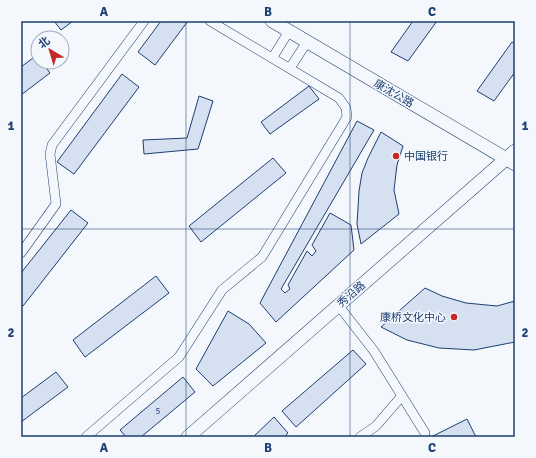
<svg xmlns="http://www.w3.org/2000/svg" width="536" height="458" viewBox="0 0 536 458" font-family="Signika,'Noto Sans SC',sans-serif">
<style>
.building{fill:#d5e0f0;stroke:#1d3f73}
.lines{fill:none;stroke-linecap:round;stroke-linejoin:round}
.street-casing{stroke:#1d3f73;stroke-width:10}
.secondary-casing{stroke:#1d3f73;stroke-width:14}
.street{stroke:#f4f7fb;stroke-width:9}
.secondary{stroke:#f4f7fb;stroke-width:13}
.grid{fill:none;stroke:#1d3f73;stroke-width:1;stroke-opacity:0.55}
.poi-dot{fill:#c62828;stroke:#f4f7fb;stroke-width:1.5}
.labels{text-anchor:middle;stroke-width:3;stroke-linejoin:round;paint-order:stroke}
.number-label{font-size:9px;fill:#4b6792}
.street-label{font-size:11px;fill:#1d3f73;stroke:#f4f7fb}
.poi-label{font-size:11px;fill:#1d3f73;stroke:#f4f7fb;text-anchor:start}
.neatline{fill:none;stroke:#1d3f73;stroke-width:1.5}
.grid-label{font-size:13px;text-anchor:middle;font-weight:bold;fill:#1d3f73}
</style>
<rect width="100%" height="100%" fill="#f4f7fb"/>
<!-- building -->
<g class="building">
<polygon points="54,21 73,21 61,30"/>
<polygon points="161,21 188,21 155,65 138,52"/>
<polygon points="413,21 437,21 408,61 391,52"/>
<polygon points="512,42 515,44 515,72 494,101 477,91"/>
<polygon points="37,55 38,62 42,62 50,73 21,95 21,67"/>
<polygon points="122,74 139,87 74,174 57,162"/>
<polygon points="309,86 319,99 270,134 261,122"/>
<polygon points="199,96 213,101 198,149 144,154 143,140 187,138"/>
<polygon points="357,121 374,130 281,289 285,293 290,289 288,285 307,251 312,256 316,251 312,245 330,213 351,225 354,250 276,322 260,303"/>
<polygon points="381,132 403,146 397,165 394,190 399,214 361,244 357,224 359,191 362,173 368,158"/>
<polygon points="273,158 286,173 201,242 189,226"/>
<polygon points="71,210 88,223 23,306 21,305 21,273"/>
<polygon points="156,276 169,293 85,357 73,340"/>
<polygon points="425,288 442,296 466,303 497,306 515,301 515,342 474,350 439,348 407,340 381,327"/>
<polygon points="228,311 249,324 266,343 213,386 196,369"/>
<polygon points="353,350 366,364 296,427 282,411"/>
<polygon points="56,372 68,387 21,422 21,398"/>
<polygon points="183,377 195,392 141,437 126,437 120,430"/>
<polygon points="274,417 288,433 284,437 253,437"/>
<polygon points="467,419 476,437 431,437"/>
</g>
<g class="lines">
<defs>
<g id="street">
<polyline points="273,57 289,31"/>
<polyline points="290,68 307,42"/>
<polyline points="21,253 56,204 50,154 52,145 144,21"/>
<polyline points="338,305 374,351 425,433"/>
<polyline points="86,437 179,357 222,290 262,257 347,117 346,108 339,98 210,21"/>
<polyline points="360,437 376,426 401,397"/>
</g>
<g id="secondary">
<polyline points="272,21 515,164"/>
<polyline points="188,437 515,151"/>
</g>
</defs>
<!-- street casing -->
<use href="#street" class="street-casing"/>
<!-- secondary casing -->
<use href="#secondary" class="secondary-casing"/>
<!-- street -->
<use href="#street" class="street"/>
<!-- secondary -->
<use href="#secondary" class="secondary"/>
</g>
<!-- grid -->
<path class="grid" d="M186 21V437M350 21V437M21 229H515"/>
<!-- markers -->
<g class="poi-dot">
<circle cx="396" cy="156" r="4"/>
<circle cx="454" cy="317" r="4"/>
</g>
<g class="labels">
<!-- number labels -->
<g class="number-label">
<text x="158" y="414">5</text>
</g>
<!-- street labels -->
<g class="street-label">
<text transform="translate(394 93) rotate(30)" y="4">康沈公路</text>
<text transform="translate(351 294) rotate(-41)" y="4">秀沿路</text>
</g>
<!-- poi labels -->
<g class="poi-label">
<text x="404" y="160">中国银行</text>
<text x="446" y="321" text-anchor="end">康桥文化中心</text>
</g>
</g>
<!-- border -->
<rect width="536" height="458" fill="none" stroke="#f4f7fb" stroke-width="44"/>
<!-- north arrow -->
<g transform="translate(50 50) rotate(322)"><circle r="19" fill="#f4f7fb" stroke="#9eadc5"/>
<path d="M0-3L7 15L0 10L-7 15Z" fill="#c62828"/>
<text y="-6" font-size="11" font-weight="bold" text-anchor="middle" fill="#1d3f73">北</text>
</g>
<rect x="22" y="22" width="492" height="414" class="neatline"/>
<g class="grid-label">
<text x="104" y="16">A</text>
<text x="268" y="16">B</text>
<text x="432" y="16">C</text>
<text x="11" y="130">1</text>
<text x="525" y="130">1</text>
<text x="11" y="337">2</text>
<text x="525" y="337">2</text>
<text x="104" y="452">A</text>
<text x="268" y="452">B</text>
<text x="432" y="452">C</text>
</g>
</svg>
